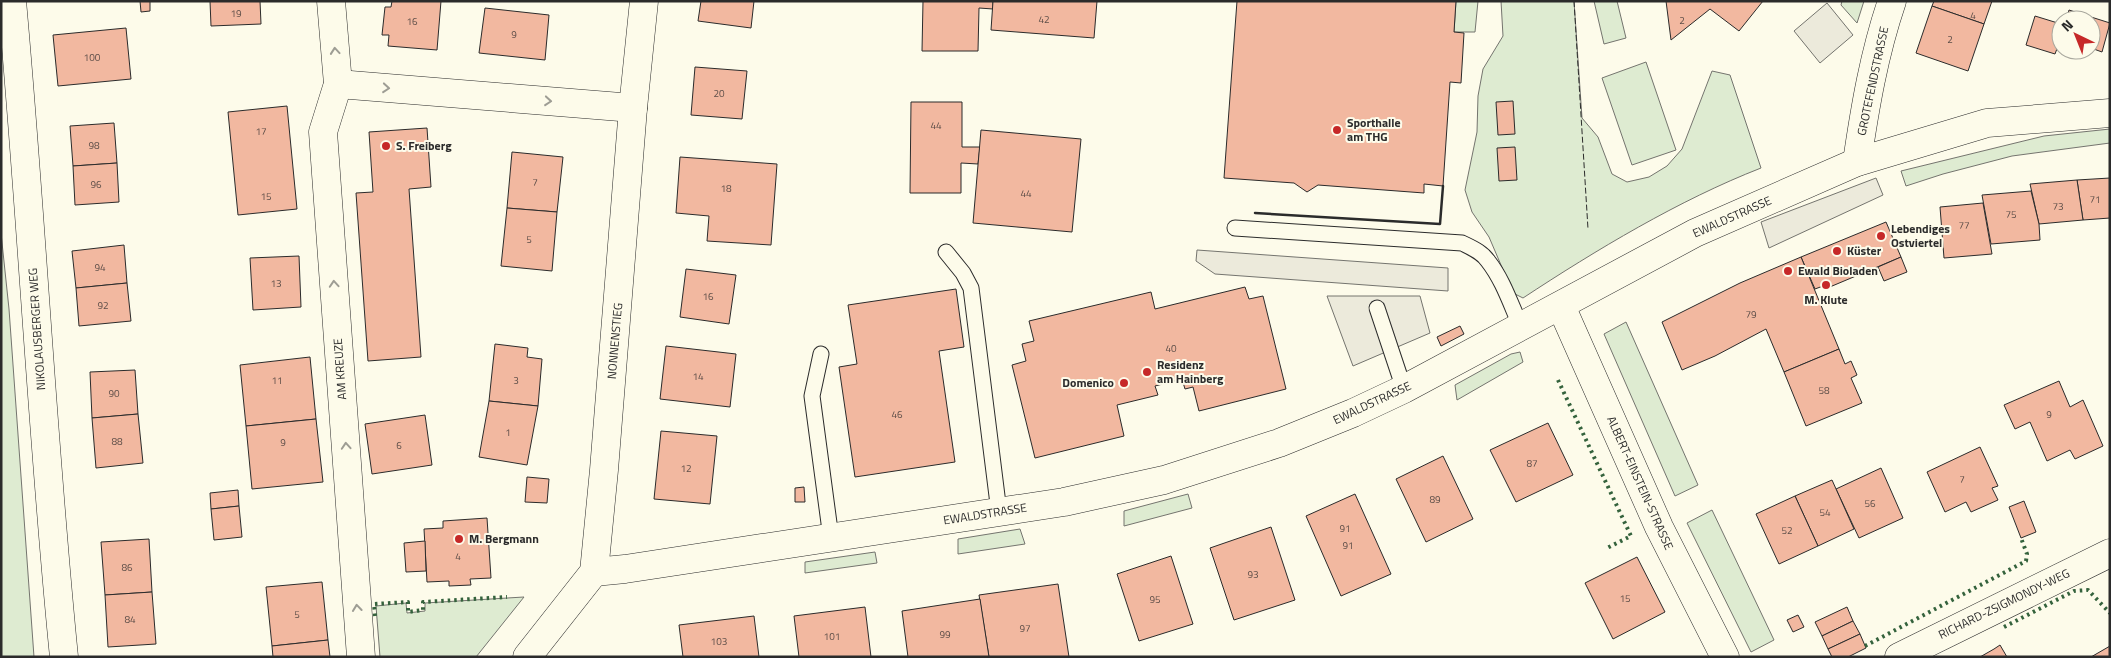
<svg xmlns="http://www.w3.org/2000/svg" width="2111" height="658" viewBox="0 0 2111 658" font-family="'Titillium Web',sans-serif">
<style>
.green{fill:#deebd1;stroke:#74746e}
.parking{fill:#eceadb;stroke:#74746e}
.building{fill:#f2b8a0;stroke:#2b2b2b}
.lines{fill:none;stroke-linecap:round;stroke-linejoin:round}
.service-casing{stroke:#2b2b2b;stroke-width:17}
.minor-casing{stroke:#2b2b2b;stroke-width:29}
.tertiary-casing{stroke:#2b2b2b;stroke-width:29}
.service{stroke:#fdfbea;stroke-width:15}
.minor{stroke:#fdfbea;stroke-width:28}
.tertiary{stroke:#fdfbea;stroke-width:28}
.hedge{stroke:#34623c;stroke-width:4;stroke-dasharray:2.5 4;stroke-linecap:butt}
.fence{stroke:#2b2b2b;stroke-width:1;stroke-dasharray:6 2.5;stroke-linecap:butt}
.wall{stroke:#2b2b2b;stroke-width:2.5}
.oneway{stroke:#9e9d94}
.poi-dot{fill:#c62828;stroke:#fdfbea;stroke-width:2}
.labels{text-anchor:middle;stroke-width:4;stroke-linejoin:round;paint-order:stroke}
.number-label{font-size:10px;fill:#5d4e48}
.street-label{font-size:12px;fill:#2b2b2b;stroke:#fdfbea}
.poi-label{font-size:12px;font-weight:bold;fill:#2b2b2b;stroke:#fdfbea;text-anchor:start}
</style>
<rect width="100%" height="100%" fill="#fdfbea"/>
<!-- green -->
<g class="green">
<polygon points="1456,1 1478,1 1475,32 1454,32"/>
<path d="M1501 1H1574L1582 118 1598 137 1612 174 1627 182 1649 177 1667 166 1682 149 1712 71 1730 75 1761 168C1679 200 1596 250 1523 298L1513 293 1489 237 1472 212 1465 190 1477 132 1478 96 1483 69 1503 36Z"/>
<polygon points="1594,1 1617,1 1626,38 1604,44"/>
<polygon points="1842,1 1864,1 1857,23 1841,5"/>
<polygon points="1646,62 1676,150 1632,165 1602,78"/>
<polygon points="2110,129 2110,143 2012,156 1943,174 1906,186 1901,171 2044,136"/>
<polygon points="1,233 9,309 34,657 1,657"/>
<polygon points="1626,322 1698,485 1675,496 1604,334"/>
<polygon points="1520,352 1523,362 1457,400 1455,385 1511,354"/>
<polygon points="1188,494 1192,508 1124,526 1124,511"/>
<polygon points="1712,510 1774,640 1751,652 1687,523"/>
<polygon points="1020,529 1025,544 958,554 958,539"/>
<polygon points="875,552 877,563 805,573 805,562"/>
<polygon points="524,597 476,657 380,657 376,606 406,603 407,613 425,611 425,603"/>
</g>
<!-- parking -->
<g class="parking">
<polygon points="1827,3 1853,35 1820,63 1794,31"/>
<polygon points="1876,178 1883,195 1769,248 1761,222"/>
<polygon points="1197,250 1448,268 1448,291 1215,274 1196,261"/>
<polygon points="1327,296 1420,296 1430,333 1353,366"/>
</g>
<!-- building -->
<g class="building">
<polygon points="140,1 150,1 150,11 141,12"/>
<polygon points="210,1 260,1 261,24 211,26"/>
<polygon points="392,1 441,1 437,50 388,46 389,35 382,35 385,7 391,7"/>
<polygon points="701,1 754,1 751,28 698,21"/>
<polygon points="923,1 993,1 993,9 979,8 978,51 922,51"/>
<polygon points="993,1 1097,1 1094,38 991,30"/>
<polygon points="1237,1 1456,1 1454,32 1464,33 1461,83 1450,82 1443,186 1424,184 1424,193 1318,185 1307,192 1294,183 1224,178"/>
<polygon points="1666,1 1763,1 1739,31 1710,9 1671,40"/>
<polygon points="1934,1 1992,1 1984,24 1932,6"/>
<polygon points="1932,6 1984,24 1968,71 1916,53"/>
<polygon points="485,8 549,15 545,60 479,53"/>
<polygon points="2069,10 2110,23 2102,52 2091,48 2091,20 2066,20"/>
<polygon points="2035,16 2061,24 2061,38 2055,54 2026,45"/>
<polygon points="126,28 131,79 58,86 53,35"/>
<polygon points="695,67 747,71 742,119 691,115"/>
<polygon points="1513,101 1515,134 1498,135 1496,102"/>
<polygon points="911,102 962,102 962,147 980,147 978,164 961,163 961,193 910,193"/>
<polygon points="287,106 297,209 238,215 228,112"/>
<polygon points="114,123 117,163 73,166 70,126"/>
<polygon points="427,128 431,187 409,189 421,357 368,361 356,193 373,192 369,132"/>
<polygon points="981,130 1081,139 1072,232 973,223"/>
<polygon points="1515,147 1517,180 1499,181 1497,148"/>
<polygon points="512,152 563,157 557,212 507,208"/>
<polygon points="680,157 777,164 771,245 707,241 709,216 676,213"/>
<polygon points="117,163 119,202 75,205 73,166"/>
<polygon points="2110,178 2110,218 2083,220 2077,180"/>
<polygon points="2077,180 2083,220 2039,224 2030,184"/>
<polygon points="2031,191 2039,224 2040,240 1991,244 1982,195"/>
<polygon points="1983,203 1992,254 1944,258 1940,207"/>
<polygon points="507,208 557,212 552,271 501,266"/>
<polygon points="1886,222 1901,257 1825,289 1823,286 1815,289 1801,257"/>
<polygon points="124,245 127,283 76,288 72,251"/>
<polygon points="299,256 301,307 253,310 250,258"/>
<polygon points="1801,257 1839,349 1784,372 1766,329 1715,356 1682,370 1662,322 1740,283"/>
<polygon points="1901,257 1907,272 1884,281 1878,267"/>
<polygon points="686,269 736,275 729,324 680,317"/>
<polygon points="127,283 131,321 79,326 76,288"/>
<polygon points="1245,287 1249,299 1263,296 1286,389 1199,411 1193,387 1185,389 1182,379 1155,386 1158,395 1117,405 1124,436 1035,458 1012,365 1026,361 1022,344 1034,341 1029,321 1151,292 1155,309"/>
<polygon points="956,289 964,347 939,351 955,462 855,477 839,367 857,364 848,305"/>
<polygon points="1460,326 1464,334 1441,346 1437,337"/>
<polygon points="495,344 528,348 527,357 542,359 538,406 489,401"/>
<polygon points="666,346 736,354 730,407 660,399"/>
<polygon points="1839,349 1845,364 1851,361 1857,375 1851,378 1862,403 1806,426 1784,372"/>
<polygon points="310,357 316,419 246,426 240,365"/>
<polygon points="135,370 138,414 92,418 90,372"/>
<polygon points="2059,381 2070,407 2083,400 2103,446 2075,459 2070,450 2047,461 2030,422 2015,429 2004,405"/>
<polygon points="489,401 538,406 527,465 479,457"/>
<polygon points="138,414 143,463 96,468 92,418"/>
<polygon points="425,415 432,465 372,474 365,424"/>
<polygon points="316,419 323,482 252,489 246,426"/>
<polygon points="1548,423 1573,475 1516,502 1490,450"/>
<polygon points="661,431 717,436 710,504 654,499"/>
<polygon points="1980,447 1998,486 1992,488 1998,500 1971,512 1966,502 1945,512 1927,472"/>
<polygon points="1443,456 1473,519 1426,542 1396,479"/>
<polygon points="1881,468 1903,518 1859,538 1836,489"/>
<polygon points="527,477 549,479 547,503 525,502"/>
<polygon points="1832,480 1854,529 1818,546 1795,496"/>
<polygon points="804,487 805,502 795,502 795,488"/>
<polygon points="238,490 239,506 211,509 210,493"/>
<polygon points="1355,494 1391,574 1341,596 1306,516"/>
<polygon points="1795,496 1818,546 1779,564 1756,514"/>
<polygon points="2024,501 2036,532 2021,538 2009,507"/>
<polygon points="239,506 242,537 214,540 211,509"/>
<polygon points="487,518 491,578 470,579 471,585 449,586 449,581 427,582 424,529 443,528 443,521"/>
<polygon points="1271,527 1295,600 1234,620 1210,548"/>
<polygon points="149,539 152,592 105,595 101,542"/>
<polygon points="425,541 426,571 406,572 404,543"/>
<polygon points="1171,556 1193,624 1139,641 1117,574"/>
<polygon points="1637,557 1665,612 1613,639 1585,583"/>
<polygon points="322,582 328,640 272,646 266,587"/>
<polygon points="1058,584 1069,657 989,657 979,595"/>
<polygon points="152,592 156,644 108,647 105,595"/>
<polygon points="980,599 989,657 908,657 902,611"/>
<polygon points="865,607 871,657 799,657 794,616"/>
<polygon points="1847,607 1853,621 1822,636 1815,622"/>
<polygon points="1798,615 1804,627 1793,632 1787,620"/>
<polygon points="754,616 759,657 683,657 679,625"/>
<polygon points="1853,621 1860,634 1828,649 1822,636"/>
<polygon points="1860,634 1866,648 1848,657 1832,657 1828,649"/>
<polygon points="328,640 330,657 273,657 272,646"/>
<polygon points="2000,645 2007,657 1980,657 1994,649"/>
<polygon points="2110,646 2110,657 2091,657"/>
</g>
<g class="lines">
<defs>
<g id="service">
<path d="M1235 228 1462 243C1472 248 1482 252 1488 261 1503 280 1511 305 1521 327"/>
<polyline points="946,252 963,273 971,288 999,512"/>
<polyline points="1377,308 1404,389"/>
<polyline points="821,354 812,396 831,538"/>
</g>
<g id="minor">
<polyline points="331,1 338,84 323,132 361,657"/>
<polyline points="338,84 633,108"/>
<path d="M1857 162C1865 107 1874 54 1892 1"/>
<polyline points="1561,306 1659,527 1725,657"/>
<polyline points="594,572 625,569 1064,502 1164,480 1279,443 1353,413 1404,389 1695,233 1857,162 1987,123 2110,113"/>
<polyline points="527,657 594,572 604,470 633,108 644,1"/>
<polyline points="1899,657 2110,553"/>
</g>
<path id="tertiary" d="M12 1C32 220 42 439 64 657"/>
</defs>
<!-- service casing -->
<use href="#service" class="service-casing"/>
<!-- minor casing -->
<use href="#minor" class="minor-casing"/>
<!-- tertiary casing -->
<use href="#tertiary" class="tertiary-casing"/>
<!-- service -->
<use href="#service" class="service"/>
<!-- minor -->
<use href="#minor" class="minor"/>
<!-- tertiary -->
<use href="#tertiary" class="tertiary"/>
<!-- hedge -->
<g class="hedge">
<polyline points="1558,380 1631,536 1607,548"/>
<polyline points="375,616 374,604 408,602 408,612 423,610 423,602 507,597"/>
<polyline points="2004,627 2074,591 2088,590 2110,613"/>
<polyline points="1865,646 2026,561 2027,554 2021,538"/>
</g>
<!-- fence -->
<polyline class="fence" points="1574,1 1588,229"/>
<!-- wall -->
<polyline class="wall" points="1255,213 1440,224 1443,186"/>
</g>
<!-- one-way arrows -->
<defs><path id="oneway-chevron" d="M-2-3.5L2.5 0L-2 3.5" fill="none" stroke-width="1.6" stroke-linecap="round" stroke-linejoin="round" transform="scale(1.25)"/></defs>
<g class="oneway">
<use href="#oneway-chevron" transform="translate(335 51) rotate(-95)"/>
<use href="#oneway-chevron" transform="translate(386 88) rotate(5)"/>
<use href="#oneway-chevron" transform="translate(548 101) rotate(5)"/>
<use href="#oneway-chevron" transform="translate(334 284) rotate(-94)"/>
<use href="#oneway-chevron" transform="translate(346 446) rotate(-94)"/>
<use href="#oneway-chevron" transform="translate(357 608) rotate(-96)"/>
</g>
<!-- markers -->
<g class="poi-dot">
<circle cx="1337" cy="130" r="5"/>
<circle cx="386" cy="146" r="5"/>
<circle cx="1881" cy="236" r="5"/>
<circle cx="1837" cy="251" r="5"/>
<circle cx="1788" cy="271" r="5"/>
<circle cx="1826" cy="285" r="5"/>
<circle cx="1147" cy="372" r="5"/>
<circle cx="1124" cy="383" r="5"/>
<circle cx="459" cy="539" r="5"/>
</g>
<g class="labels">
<!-- number labels -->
<g class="number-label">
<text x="236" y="17">19</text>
<text x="1973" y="19">4</text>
<text x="1044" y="23">42</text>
<text x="1682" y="24">2</text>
<text x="412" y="25">16</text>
<text x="514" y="38">9</text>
<text x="1950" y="43">2</text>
<text x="92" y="61">100</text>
<text x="719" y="97">20</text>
<text x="936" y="129">44</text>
<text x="261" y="135">17</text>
<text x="94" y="149">98</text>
<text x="535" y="186">7</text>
<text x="96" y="188">96</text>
<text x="726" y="192">18</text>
<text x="1026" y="197">44</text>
<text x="266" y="200">15</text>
<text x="2095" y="203">71</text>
<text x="2058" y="210">73</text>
<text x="2011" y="218">75</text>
<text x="1964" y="229">77</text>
<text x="529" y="243">5</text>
<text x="100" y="271">94</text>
<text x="276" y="287">13</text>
<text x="708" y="300">16</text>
<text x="103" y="309">92</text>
<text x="1751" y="318">79</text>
<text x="1171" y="352">40</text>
<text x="698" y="380">14</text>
<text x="277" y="384">11</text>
<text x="516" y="384">3</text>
<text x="1824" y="394">58</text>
<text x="114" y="397">90</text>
<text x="897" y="418">46</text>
<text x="2049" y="418">9</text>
<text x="508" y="436">1</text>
<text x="117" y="445">88</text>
<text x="283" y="446">9</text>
<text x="399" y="449">6</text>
<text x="1532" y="467">87</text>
<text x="686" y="472">12</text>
<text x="1962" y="483">7</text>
<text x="1435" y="503">89</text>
<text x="1870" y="507">56</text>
<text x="1825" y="516">54</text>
<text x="1345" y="532">91</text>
<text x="1787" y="534">52</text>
<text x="1348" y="549">91</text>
<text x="458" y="560">4</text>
<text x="127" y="571">86</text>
<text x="1253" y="578">93</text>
<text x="1625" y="602">15</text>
<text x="1155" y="603">95</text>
<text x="297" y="618">5</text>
<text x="130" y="623">84</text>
<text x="1025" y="632">97</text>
<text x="945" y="638">99</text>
<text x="832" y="640">101</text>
<text x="719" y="645">103</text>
</g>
<!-- street labels -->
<g class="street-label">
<text transform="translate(1873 81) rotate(-78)" y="4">GROTEFENDSTRASSE</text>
<text transform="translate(1732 217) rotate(-24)" y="4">EWALDSTRASSE</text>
<text transform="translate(37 329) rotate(-94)" y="4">NIKOLAUSBERGER WEG</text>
<text transform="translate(615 341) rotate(-85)" y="4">NONNENSTIEG</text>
<text transform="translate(340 369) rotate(-94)" y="4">AM KREUZE</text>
<text transform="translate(1372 403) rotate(-25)" y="4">EWALDSTRASSE</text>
<text transform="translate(1640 483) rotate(66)" y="4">ALBERT-EINSTEIN-STRASSE</text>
<text transform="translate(985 514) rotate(-9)" y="4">EWALDSTRASSE</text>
<text transform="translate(2004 604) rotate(-26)" y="4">RICHARD-ZSIGMONDY-WEG</text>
</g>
<!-- poi labels -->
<g class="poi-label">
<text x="1347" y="127">Sporthalle<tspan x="1347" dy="14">am THG</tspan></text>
<text x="396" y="150">S. Freiberg</text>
<text x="1891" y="233">Lebendiges<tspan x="1891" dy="14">Ostviertel</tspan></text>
<text x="1847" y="255">Küster</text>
<text x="1798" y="275">Ewald Bioladen</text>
<text x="1826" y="304" text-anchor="middle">M. Klute</text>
<text x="1157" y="369">Residenz<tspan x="1157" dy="14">am Hainberg</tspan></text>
<text x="1114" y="387" text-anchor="end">Domenico</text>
<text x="469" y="543">M. Bergmann</text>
</g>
</g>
<!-- border -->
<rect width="2111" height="658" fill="none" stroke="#2b2b2b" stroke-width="5"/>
<!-- north arrow -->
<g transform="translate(2076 35) rotate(317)"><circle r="24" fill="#fdfbea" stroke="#a9a89e"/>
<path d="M0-4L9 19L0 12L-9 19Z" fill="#c62828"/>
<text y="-8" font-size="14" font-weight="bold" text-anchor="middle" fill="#2b2b2b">N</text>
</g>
</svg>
